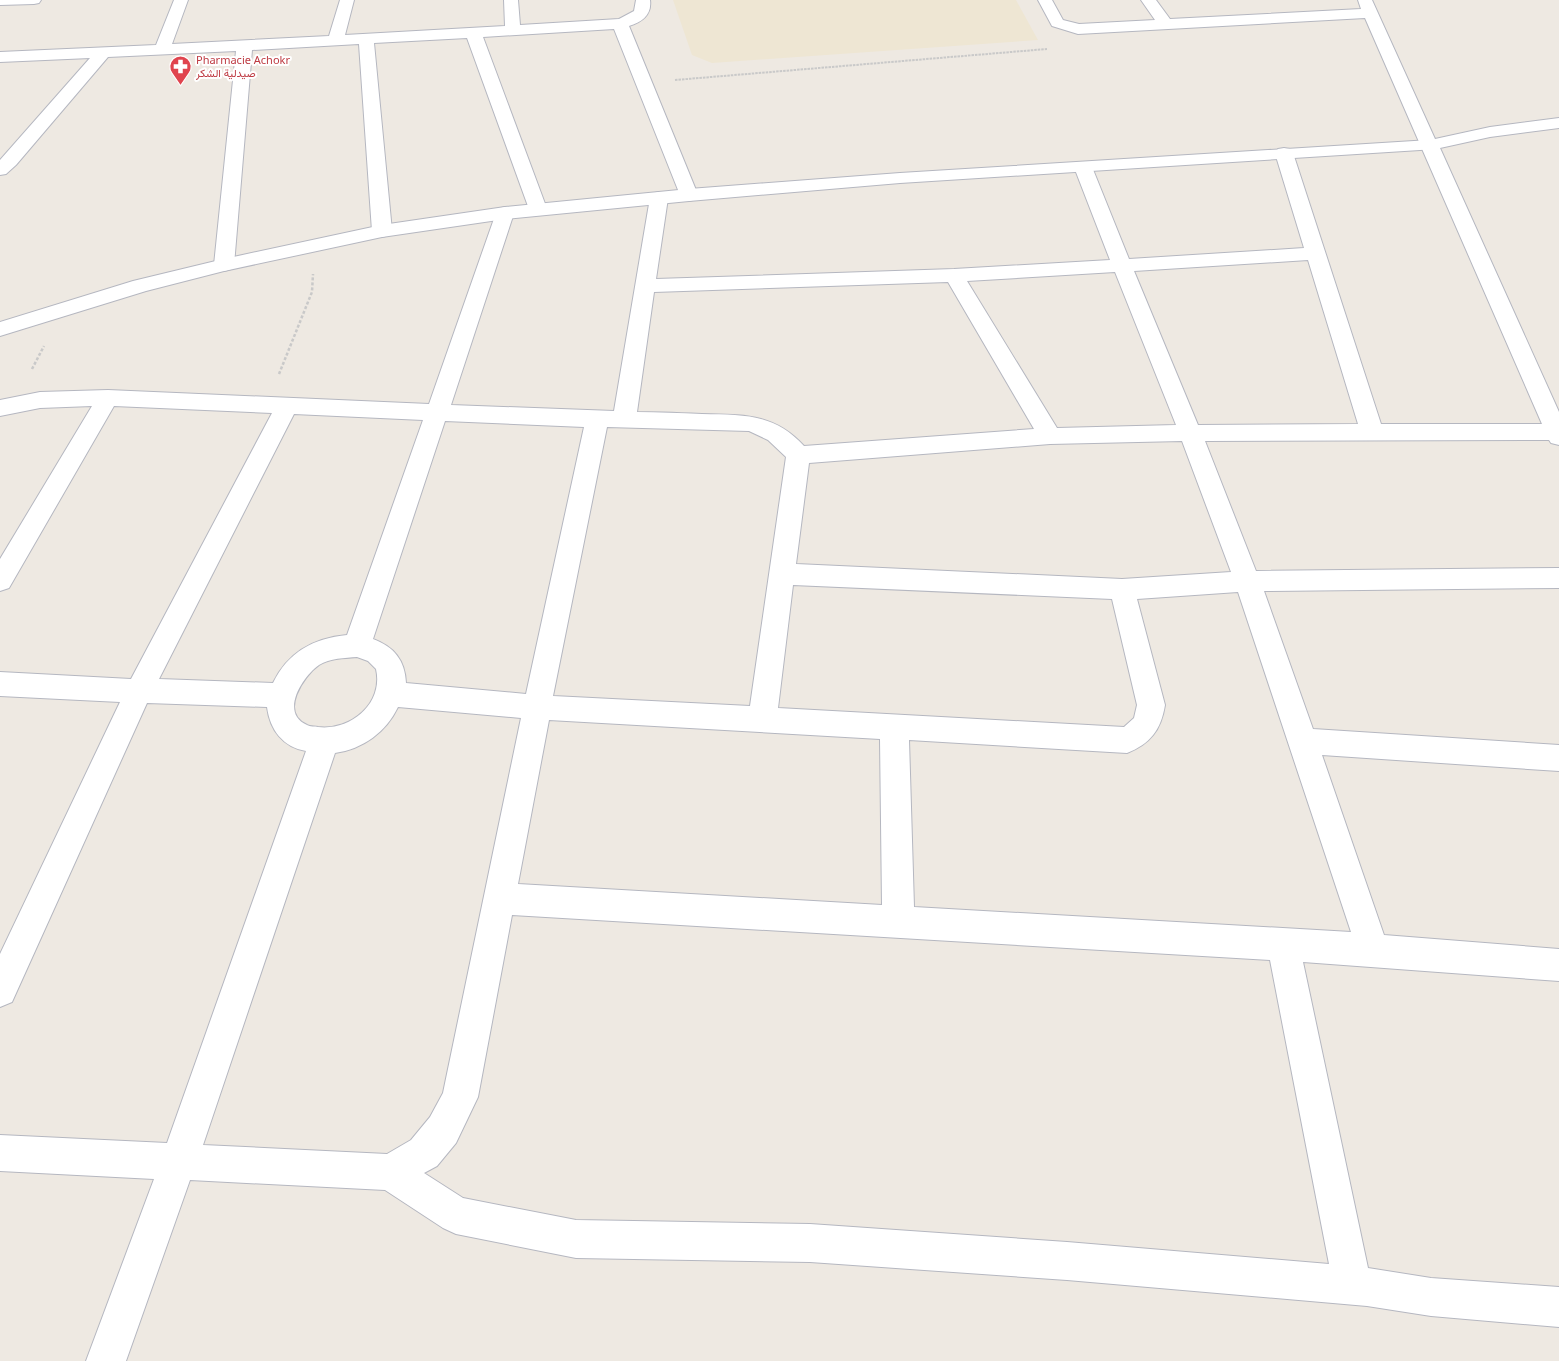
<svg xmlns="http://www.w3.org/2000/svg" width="1559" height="1361" viewBox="0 0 1559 1361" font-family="'Noto Sans',Vazirmatn,sans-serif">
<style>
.education{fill:#eee6d3}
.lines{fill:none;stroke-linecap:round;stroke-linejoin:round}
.minor-casing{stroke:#b5b7c0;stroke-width:2}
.tertiary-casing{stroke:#b5b7c0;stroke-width:2}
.path-far1{stroke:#c9c9c9;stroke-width:2;stroke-dasharray:2.5 1;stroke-linecap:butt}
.path{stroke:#c9c9c9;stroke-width:2.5;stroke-dasharray:3 2;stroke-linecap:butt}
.minor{fill:#fff;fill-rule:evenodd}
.tertiary{fill:#fff;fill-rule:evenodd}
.labels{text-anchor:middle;stroke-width:4;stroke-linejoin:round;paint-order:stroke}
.far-health-label{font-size:11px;fill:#be3a42;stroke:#fff;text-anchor:start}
</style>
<rect width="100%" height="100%" fill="#eee9e2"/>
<!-- education -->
<polygon class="education" points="673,0 1016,0 1038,40 712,63 692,55"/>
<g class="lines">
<defs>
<g id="minor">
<polygon points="0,0 41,0 39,3 34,4 0,5"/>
<path d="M174 0H188L172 44 329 36 340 0H354L345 35 505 26 504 0H518L520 25 619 19 634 11 636 0H650C652 15 642 22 629 26L698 195 696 199 689 201 682 199 680 195 614 29 483 37 547 209 545 213 538 215 531 213 529 209 467 38 374 43 392 231 389 235 382 237 375 235 372 231 359 44 252 50 234 265 231 269 224 271 217 269 214 265 236 51 108 57 16 165 6 174 0 175V160L90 58 0 62V52L156 45Z"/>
<path d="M1038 0H1052L1063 20 1079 24 1155 20 1141 0H1156L1170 19 1361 9 1358 0H1372L1435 139 1490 127 1559 118V128L1490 137 1440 148 1559 412V445L1551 443 1549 440 1205 441 1256 571 1559 568V588L1264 591 1313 729 1559 745V771L1322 755 1384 935 1559 949V981L1303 962 1368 1268 1431 1278 1559 1287V1327L1431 1316 1367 1306 1067 1280 810 1262 576 1258 456 1234 443 1228 385 1190 190 1180 126 1361H86L154 1179 0 1171V1135L167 1143 306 751C283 747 270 730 267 707L147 703 12 1002 0 1007V954L120 702 0 696V672L131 679 272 413 114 406 9 588 0 591V559L92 406 40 408 0 416V400L40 392 108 390 429 404 496 213 498 209 505 207 512 209 514 213 451 405 614 411 650 198 652 194 659 192 666 194 668 198 656 279 954 269 1110 260 1074 167 1077 163 1083 162 1089 163 1092 167 1129 259 1304 248 1275 153 1278 149 1284 148 1290 149 1293 153 1381 424H1542L1365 18 1078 34 1052 26ZM1308 260 1358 424 1198 425 1134 271ZM1115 272 1176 425 1057 428 967 281ZM948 282 1034 429 804 446C774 413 743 415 702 414 680 413 658 412 637 412L654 292ZM294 414 423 420 347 635C314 638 288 652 273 683L159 679ZM445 421 584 427 526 694 406 683C405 660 394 647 373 639ZM607 427 749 431 768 440 786 457 750 706 553 696ZM1182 441 1231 572 1122 579 796 564 809 463 1050 444ZM793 585 1112 599 1137 705 1134 718 1124 727 778 708ZM1238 592 1351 932 914 907 909 740 1127 753C1150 744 1161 730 1165 705L1137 599ZM357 657 368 661 376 669C384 703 351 731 318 727 315 726 310 727 307 725 279 713 303 676 319 665 330 658 345 658 357 657ZM398 707 521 718 443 1093 430 1117 411 1140 387 1154 203 1145 335 753C363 749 386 732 398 707ZM549 720 880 739 882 905 518 884ZM512 915 1270 960 1329 1264 1067 1242 810 1224 576 1220 463 1198 424 1173 437 1166 456 1143 478 1097Z"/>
</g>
<polygon id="tertiary" points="1430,140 1436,141 1439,145 1436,149 900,183 689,201 505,219 382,237 224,271 146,291 0,336 0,322 133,281 224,259 382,225 505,207 689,189 900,173"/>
</defs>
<!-- minor casing -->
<use href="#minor" class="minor-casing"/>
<!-- tertiary casing -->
<use href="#tertiary" class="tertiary-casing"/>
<!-- path-far1 -->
<polyline class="path-far1" points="675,80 1047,49"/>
<!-- path -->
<g class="path">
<polyline points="32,369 44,346"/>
<polyline points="279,374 312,292 313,274"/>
</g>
<!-- minor -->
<use href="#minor" class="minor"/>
<!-- tertiary -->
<use href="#tertiary" class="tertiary"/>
</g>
<!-- icons -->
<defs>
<symbol id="pharmacy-pin" viewBox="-11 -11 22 30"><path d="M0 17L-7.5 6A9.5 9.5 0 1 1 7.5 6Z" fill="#e0444e" stroke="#fff"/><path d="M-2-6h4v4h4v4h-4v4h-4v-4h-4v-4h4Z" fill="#fff"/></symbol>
</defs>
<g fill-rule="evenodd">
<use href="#pharmacy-pin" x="168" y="54" width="25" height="34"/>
</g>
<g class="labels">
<!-- far-health labels -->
<g class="far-health-label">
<text x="196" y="64">Pharmacie Achokr<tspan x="196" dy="13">صيدلية الشكر</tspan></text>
</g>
</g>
</svg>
